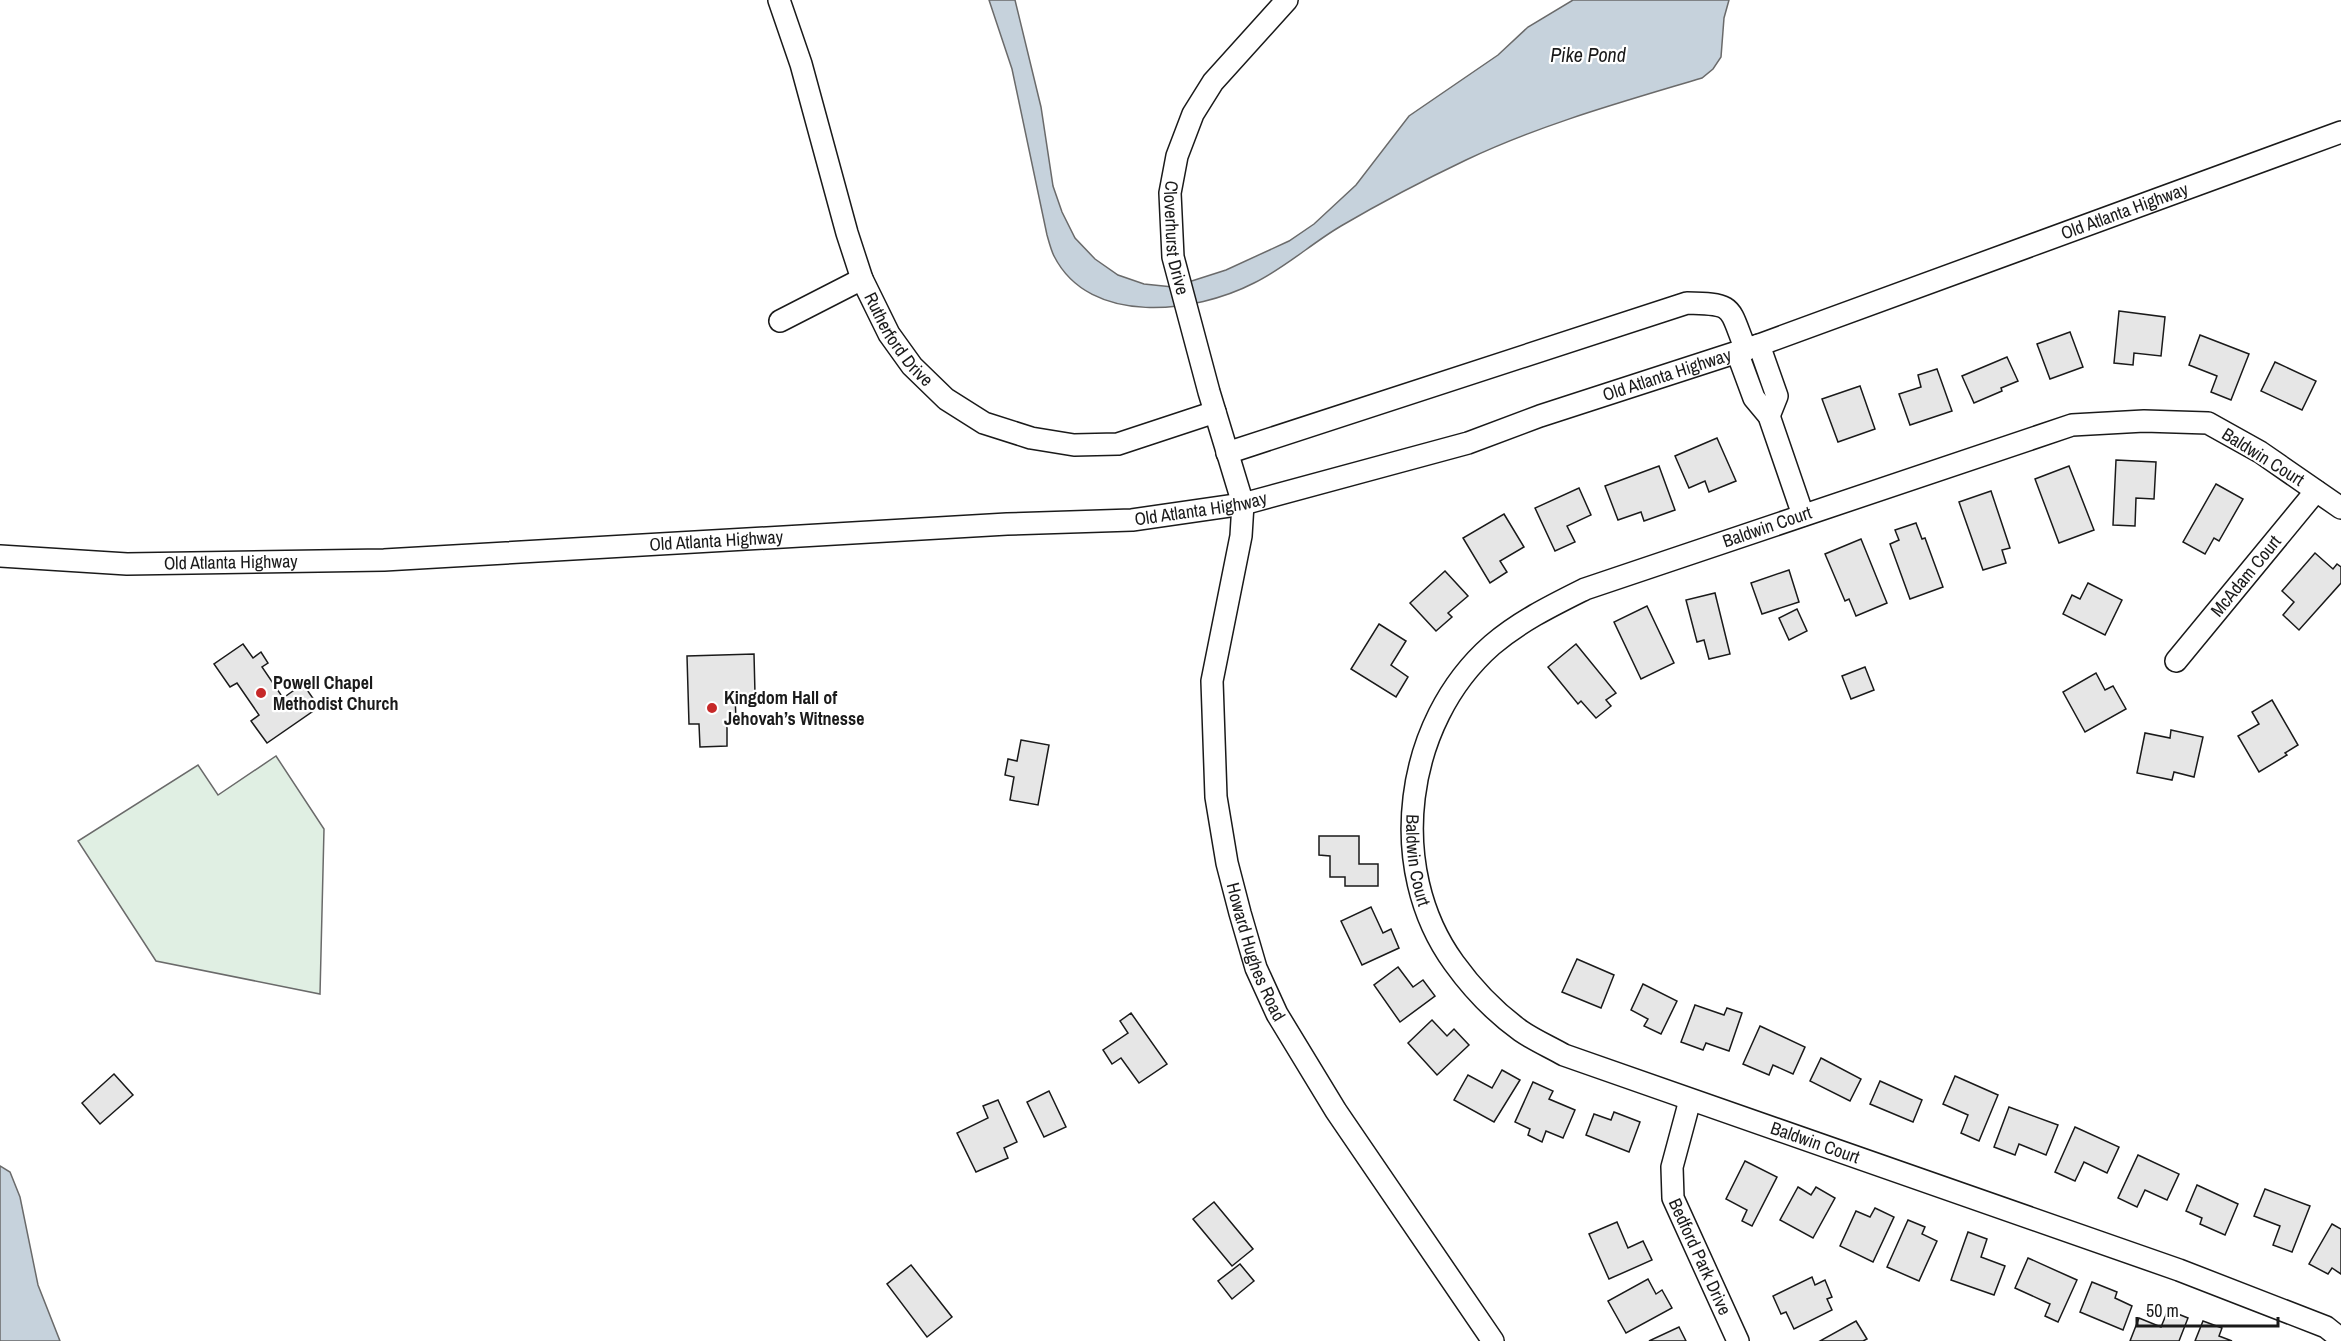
<svg xmlns="http://www.w3.org/2000/svg" width="2341" height="1341" viewBox="0 0 2341 1341" font-family="'Archivo Narrow',sans-serif">
<style>
.green{fill:#e0efe3;stroke:#6a6a6a;stroke-width:1.5}
.water{fill:#c6d2dc;stroke:#6a6a6a;stroke-width:1.5}
.building{fill:#e6e6e6;stroke:#1a1a1a;stroke-width:1.5}
.lines{fill:none;stroke-linecap:round;stroke-linejoin:round}
.minor-casing{stroke:#1a1a1a;stroke-width:24}
.minor{stroke:#fff;stroke-width:21}
.poi-dot{fill:#c62828;stroke:#fff;stroke-width:2}
.labels{text-anchor:middle;stroke-width:4.5;stroke-linejoin:round;paint-order:stroke}
.street-label{font-size:18px;fill:#1a1a1a;stroke:#fff}
.poi-label{font-size:18px;font-weight:bold;fill:#1a1a1a;stroke:#fff;text-anchor:start}
.water-label{font-size:20px;font-style:italic;fill:#1a1a1a;stroke:#fff}
</style>
<rect width="100%" height="100%" fill="#fff"/>
<!-- green -->
<polygon class="green" points="276,756 324,829 320,994 156,961 78,841 198,765 218,795"/>
<!-- water -->
<g class="water">
<path d="M989 0H1015L1041 107 1053 186 1062 212 1075 238 1095 259 1118 275 1144 284 1173 287 1226 270 1289 241 1314 224 1356 185 1409 116 1498 55 1528 27 1573 0H1729L1724 18 1721 57 1713 69 1702 78C1622 102 1542 124 1466 160 1424 180 1382 202 1341 226 1312 243 1285 268 1254 283 1196 313 1090 327 1054 256 1051 250 1049 242 1047 235L1012 69Z"/>
<polygon points="0,1166 10,1172 20,1197 38,1285 60,1341 0,1341"/>
</g>
<!-- building -->
<g class="building">
<polygon points="2119,311 2165,317 2161,356 2134,353 2133,365 2114,363"/>
<polygon points="2070,332 2083,367 2050,379 2037,344"/>
<polygon points="2200,335 2249,354 2231,400 2211,392 2217,376 2189,365"/>
<polygon points="2007,357 2018,381 2001,388 2002,391 1974,403 1962,376"/>
<polygon points="2275,362 2316,381 2302,410 2261,391"/>
<polygon points="1937,369 1952,411 1910,425 1899,394 1921,387 1918,375"/>
<polygon points="1860,386 1875,429 1838,442 1822,399"/>
<polygon points="1717,438 1736,481 1709,492 1705,481 1689,488 1675,456"/>
<polygon points="2116,460 2156,462 2154,499 2136,498 2135,526 2113,525"/>
<polygon points="1659,466 1675,510 1644,521 1641,512 1618,520 1605,486"/>
<polygon points="2069,466 2094,530 2059,543 2035,479"/>
<polygon points="2216,484 2243,499 2219,541 2214,538 2205,554 2183,542"/>
<polygon points="1579,488 1591,515 1567,526 1575,542 1555,551 1535,508"/>
<polygon points="1991,491 2010,548 2002,550 2006,563 1983,570 1959,502"/>
<polygon points="1504,514 1524,547 1500,561 1507,572 1490,583 1463,538"/>
<polygon points="1916,523 1922,539 1925,538 1943,587 1910,599 1890,544 1899,540 1895,530"/>
<polygon points="1861,539 1887,603 1856,616 1849,599 1845,601 1825,554"/>
<polygon points="2315,553 2333,569 2337,564 2341,567 2341,583 2299,630 2283,615 2294,602 2282,591"/>
<polygon points="1789,570 1799,602 1762,614 1751,583"/>
<polygon points="1445,571 1468,596 1448,613 1452,617 1436,631 1410,603"/>
<polygon points="2088,583 2122,600 2105,635 2063,614 2072,595 2080,599"/>
<polygon points="1715,593 1730,654 1709,659 1704,640 1697,642 1686,600"/>
<polygon points="1647,606 1674,663 1641,679 1614,622"/>
<polygon points="1797,609 1807,631 1789,640 1779,618"/>
<polygon points="1379,624 1406,641 1391,665 1408,677 1396,697 1351,669"/>
<polygon points="243,644 253,658 261,652 268,663 262,667 283,698 303,684 319,707 267,743 251,721 259,715 237,683 230,687 214,664"/>
<polygon points="1576,644 1616,693 1606,700 1611,706 1596,718 1581,701 1578,704 1548,667"/>
<polygon points="754,654 755,694 735,695 736,720 727,720 727,746 700,747 699,724 689,724 687,656"/>
<polygon points="1865,667 1874,690 1851,699 1842,676"/>
<polygon points="2096,673 2105,690 2113,686 2126,709 2085,732 2063,692"/>
<polygon points="2272,700 2298,745 2285,753 2287,755 2259,772 2238,736 2259,724 2252,712"/>
<polygon points="2171,730 2203,737 2194,777 2174,772 2172,780 2137,773 2145,733 2170,738"/>
<polygon points="1021,740 1049,745 1038,805 1010,800 1014,777 1005,775 1008,759 1017,761"/>
<polygon points="1319,836 1359,836 1359,864 1378,864 1378,886 1345,886 1345,877 1330,877 1330,856 1319,855"/>
<polygon points="1371,907 1383,933 1391,929 1399,948 1362,965 1341,921"/>
<polygon points="1577,959 1614,975 1601,1008 1562,992"/>
<polygon points="1398,967 1413,987 1423,980 1435,996 1400,1022 1374,985"/>
<polygon points="1643,984 1677,1001 1661,1034 1644,1026 1648,1019 1631,1010"/>
<polygon points="1695,1005 1724,1015 1727,1008 1742,1013 1729,1051 1706,1043 1703,1050 1681,1042"/>
<polygon points="1131,1013 1167,1064 1139,1083 1121,1058 1112,1064 1103,1050 1128,1033 1120,1021"/>
<polygon points="1432,1020 1447,1036 1454,1029 1469,1045 1437,1075 1408,1043"/>
<polygon points="1760,1026 1805,1047 1793,1074 1773,1065 1769,1075 1743,1064"/>
<polygon points="1821,1058 1861,1079 1850,1101 1810,1081"/>
<polygon points="1502,1070 1520,1080 1494,1122 1454,1100 1468,1075 1492,1088"/>
<polygon points="114,1074 133,1095 100,1124 82,1103"/>
<polygon points="1955,1076 1998,1095 1979,1141 1961,1133 1968,1115 1943,1104"/>
<polygon points="1880,1081 1922,1100 1913,1122 1870,1104"/>
<polygon points="1533,1082 1553,1091 1549,1099 1575,1110 1563,1138 1546,1131 1542,1142 1528,1135 1530,1129 1515,1122"/>
<polygon points="1049,1091 1066,1127 1044,1137 1027,1102"/>
<polygon points="998,1100 1017,1142 1004,1148 1008,1158 976,1172 957,1133 988,1118 983,1106"/>
<polygon points="2009,1107 2058,1125 2046,1155 2019,1144 2015,1155 1994,1147"/>
<polygon points="1614,1112 1640,1122 1629,1152 1586,1135 1594,1114 1611,1120"/>
<polygon points="2075,1127 2119,1147 2107,1173 2084,1162 2075,1181 2055,1172"/>
<polygon points="2138,1155 2179,1174 2167,1200 2145,1190 2137,1207 2118,1198"/>
<polygon points="1745,1161 1777,1177 1752,1226 1742,1221 1747,1210 1726,1199"/>
<polygon points="2197,1185 2238,1204 2225,1235 2200,1224 2202,1218 2186,1211"/>
<polygon points="1798,1187 1811,1195 1816,1187 1835,1198 1813,1238 1780,1220"/>
<polygon points="2265,1189 2310,1206 2292,1252 2273,1245 2280,1226 2254,1216"/>
<polygon points="1214,1202 1253,1249 1232,1266 1193,1219"/>
<polygon points="1875,1208 1894,1217 1873,1262 1840,1246 1856,1211 1870,1217"/>
<polygon points="1908,1220 1925,1227 1922,1234 1937,1241 1919,1281 1887,1267"/>
<polygon points="1617,1222 1628,1248 1643,1241 1652,1260 1609,1279 1589,1234"/>
<polygon points="2332,1224 2341,1229 2341,1274 2332,1268 2328,1274 2309,1264"/>
<polygon points="1968,1232 1987,1239 1981,1257 2005,1266 1994,1295 1951,1280"/>
<polygon points="2028,1258 2077,1280 2058,1322 2045,1316 2050,1304 2015,1288"/>
<polygon points="1240,1264 1254,1281 1232,1299 1218,1281"/>
<polygon points="911,1265 952,1317 927,1337 887,1284"/>
<polygon points="1812,1277 1815,1285 1825,1280 1832,1297 1827,1299 1832,1310 1794,1329 1786,1312 1781,1314 1773,1296"/>
<polygon points="1648,1279 1656,1294 1662,1290 1672,1308 1626,1333 1608,1301"/>
<polygon points="2092,1282 2117,1292 2115,1298 2132,1306 2123,1330 2080,1312"/>
<polygon points="2168,1310 2188,1318 2179,1341 2130,1341 2139,1318 2161,1327"/>
<polygon points="1856,1321 1867,1339 1863,1341 1820,1341"/>
<polygon points="2203,1321 2222,1328 2219,1336 2232,1341 2195,1341"/>
<polygon points="1679,1327 1686,1341 1649,1341"/>
</g>
<g class="lines">
<defs>
<g id="minor">
<path id="s1" d="M779 0 801 64 847 233 862 279 889 334 912 366 946 399 984 423 1031 438 1074 445 1118 444 1215 412"/>
<path id="s2" d="M1287 0 1213 82 1193 114 1177 156 1170 193 1173 257 1209 392 1243 504 1241 536 1212 681 1216 797 1227 863 1240 913 1256 968 1277 1014 1336 1111 1493 1341"/>
<polyline points="780,321 862,279"/>
<polyline points="1759,345 1777,396 1769,416"/>
<polyline points="1737,352 1754,398 1769,416 1803,515"/>
<path d="M1227 453 1687 303C1736 304 1728 306 1746 350"/>
<path id="s3" d="M2341 508 2260 452 2208 423 2144 421 2072 425 1585 589C1553 605 1520 621 1492 645 1404 722 1385 868 1454 963 1472 988 1496 1013 1521 1031 1534 1040 1550 1047 1564 1055L2179 1270 2326 1327 2341 1339"/>
<path id="s4" d="M0 556 127 564 384 560 1007 524 1132 520 1243 504 1468 443 1540 416 1759 345 2341 132"/>
<path id="s5" d="M2176 661 2316 491"/>
<path id="s6" d="M1690 1100 1672 1167 1673 1198 1738 1341"/>
</g>
</defs>
<!-- minor casing -->
<use href="#minor" class="minor-casing"/>
<!-- minor -->
<use href="#minor" class="minor"/>
</g>
<!-- markers -->
<g class="poi-dot">
<circle cx="261" cy="693" r="6"/>
<circle cx="712" cy="708" r="6"/>
</g>
<g class="labels">
<!-- street labels -->
<g class="street-label">
<text dy="6" stroke="none"><textPath href="#s4" startOffset="2175">Old Atlanta Highway</textPath></text>
<text dy="6" stroke="none"><textPath href="#s2" startOffset="276">Cloverhurst Drive</textPath></text>
<text dy="6" stroke="none"><textPath href="#s1" startOffset="362">Rutherford Drive</textPath></text>
<text dy="6" stroke="none"><textPath href="#s4" startOffset="1689">Old Atlanta Highway</textPath></text>
<text transform="translate(2263 457) rotate(32)" y="6">Baldwin Court</text>
<text dy="6" stroke="none"><textPath href="#s4" startOffset="1203">Old Atlanta Highway</textPath></text>
<text transform="translate(1767 527) rotate(-19)" y="6">Baldwin Court</text>
<text dy="6" stroke="none"><textPath href="#s4" startOffset="717">Old Atlanta Highway</textPath></text>
<text dy="6" stroke="none"><textPath href="#s4" startOffset="231">Old Atlanta Highway</textPath></text>
<text dy="6" stroke="none"><textPath href="#s5" startOffset="110">McAdam Court</textPath></text>
<text dy="6" stroke="none"><textPath href="#s3" startOffset="1155">Baldwin Court</textPath></text>
<text dy="6" stroke="none"><textPath href="#s2" startOffset="1008">Howard Hughes Road</textPath></text>
<text dy="6" stroke="none"><textPath href="#s3" startOffset="1677">Baldwin Court</textPath></text>
<text dy="6" stroke="none"><textPath href="#s6" startOffset="165">Bedford Park Drive</textPath></text>
</g>
<!-- poi labels -->
<g class="poi-label">
<text x="273" y="689">Powell Chapel<tspan x="273" dy="21">Methodist Church</tspan></text>
<text x="724" y="704">Kingdom Hall of<tspan x="724" dy="21">Jehovah’s Witnesse</tspan></text>
</g>
<!-- water labels -->
<g class="water-label">
<text x="1588" y="62">Pike Pond</text>
</g>
</g>
<!-- scale -->
<path d="M2137 1317v9h141v-9" fill="none" stroke="#1a1a1a" stroke-width="3"/>
<text x="2146" y="1317" font-size="18" fill="#1a1a1a" stroke="#ffffff" stroke-width="4.5" paint-order="stroke">50 m</text>
</svg>
